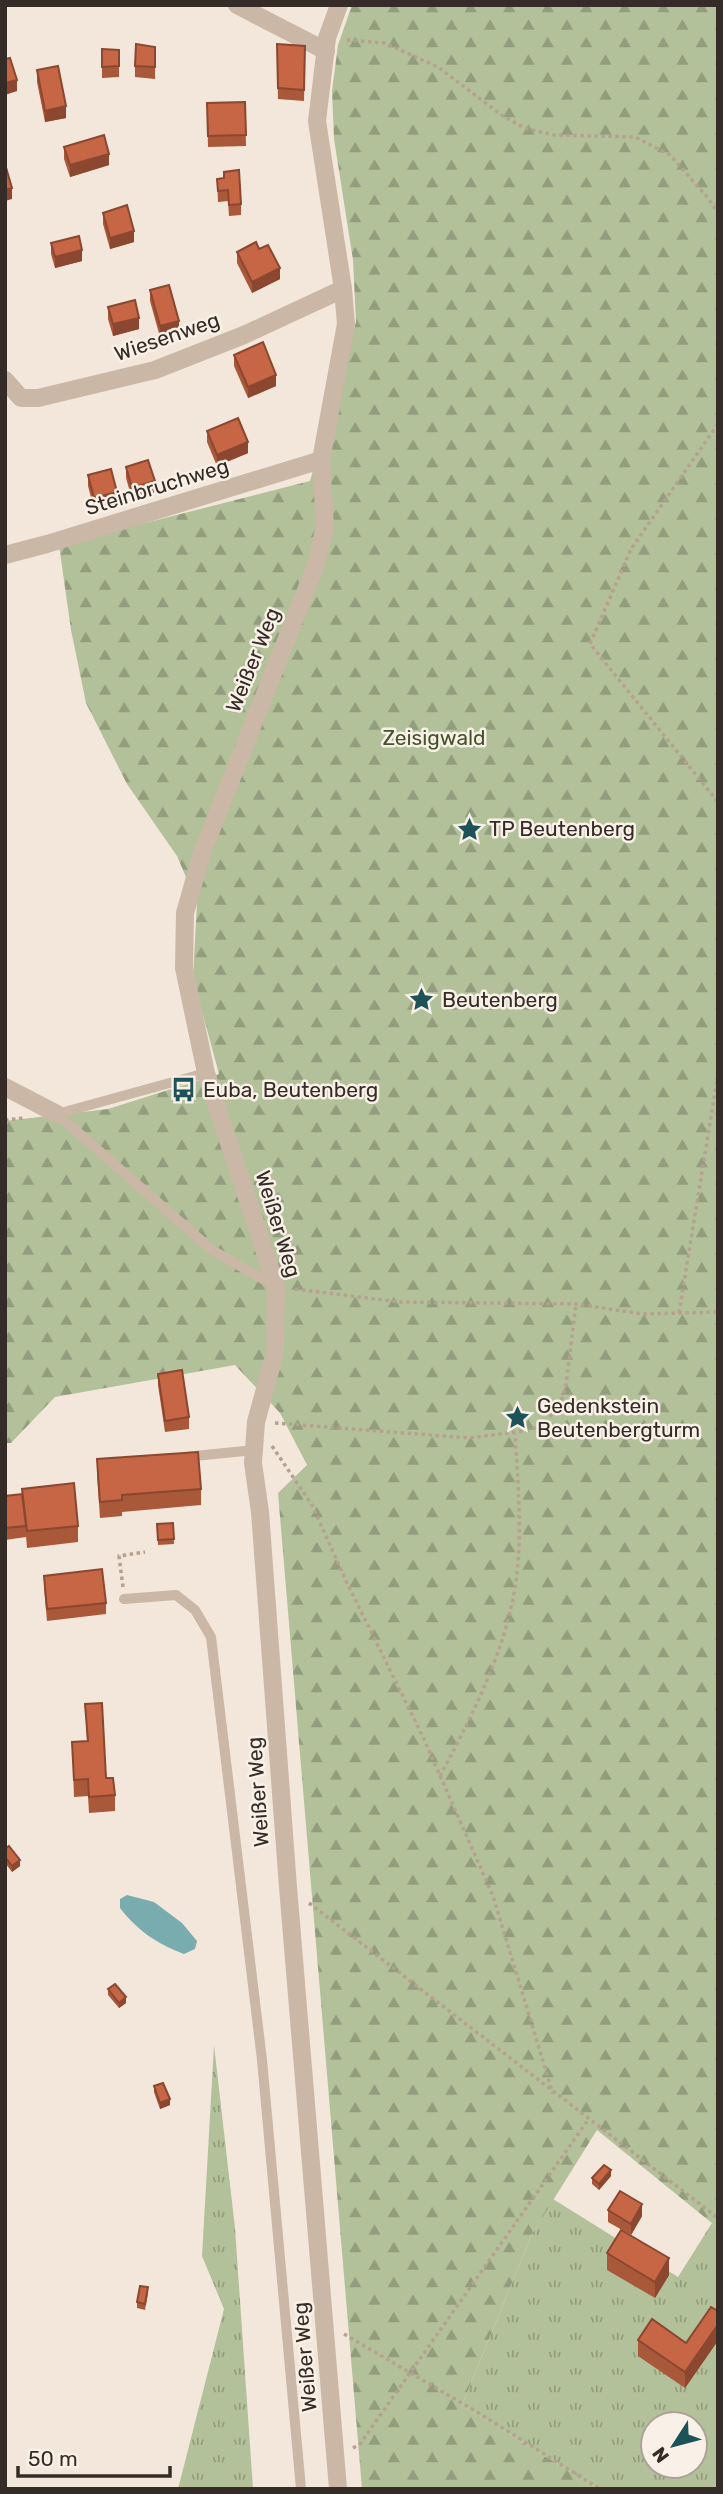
<svg xmlns="http://www.w3.org/2000/svg" width="723" height="2494" viewBox="0 0 723 2494" font-family="Rubik,sans-serif">
<style>
.grass{fill:url(#grass-tufts);fill-rule:evenodd}
.forest{fill:url(#forest-firs)}
.water{fill:#79acaf}
.lines{fill:none;stroke-linecap:round;stroke-linejoin:round}
.path{stroke:#b6a191;stroke-width:3.5;stroke-dasharray:3.5 3.5;stroke-linecap:butt}
.service{stroke:#cab7a6;stroke-width:10}
.minor{stroke:#cab7a6;stroke-width:18}
.wall{fill:#aa583a}
.shaded-wall{fill:#8b4730}
.building{fill:#c66644;stroke:#8b4730;stroke-width:2}
.labels{text-anchor:middle;stroke-width:5;stroke-linejoin:round;paint-order:stroke}
.street-label{font-size:21px;fill:#362c27;stroke:#f9f1e7}
.park-label{font-size:21px;fill:#44542b;stroke:#f9f1e7}
.poi-label{font-size:21px;fill:#362c27;stroke:#f9f1e7;text-anchor:start}
</style>
<defs>
<pattern id="grass-tufts" width="24" height="20" patternUnits="userSpaceOnUse" patternTransform="scale(1.75)"><rect width="24" height="20" fill="#b3c19a"/><path d="M3 7l-1-3M5 7V3M7 7l1-3M15 17l-1-3M17 17v-4M19 17l1-3" fill="none" stroke="#929d7e"/></pattern>
<pattern id="forest-firs" width="22" height="20" patternUnits="userSpaceOnUse" patternTransform="scale(1.75)"><rect width="22" height="20" fill="#b3c19a"/><path d="M5 1l3.5 6h-7zM16 11l3.5 6h-7z" fill="#929d7e"/></pattern>
</defs>
<rect width="100%" height="100%" fill="#f2e7da"/>
<!-- grass -->
<g class="grass">
<polygon points="214,2045 235,2228 253,2489 178,2489 224,2309 202,2256"/>
<path d="M553 2199 678 2277 712 2223 718 2228V2489H598L462 2405 532 2234ZM653 2424H695V2466H653Z"/>
</g>
<!-- forest -->
<polygon class="forest" points="352,5 718,5 718,2228 597,2130 532,2234 462,2405 598,2489 362,2489 278,1493 307,1465 280,1413 235,1365 55,1397 11,1443 5,1443 5,1121 108,1109 219,1074 193,978 197,903 177,856 127,784 86,703 71,630 59,545 310,481 356,322 353,260 334,139 332,91 338,45"/>
<!-- water -->
<path class="water" d="M127 1895 154 1902 182 1923 197 1941 195 1949 184 1954C157 1944 138 1931 120 1908V1899Z"/>
<g class="lines">
<!-- path -->
<g class="path">
<polyline points="347,40 385,43 438,67 500,114 524,128 554,135 635,137 670,155 708,198 718,213"/>
<polyline points="718,424 631,549 590,644 718,802"/>
<polyline points="5,1120 24,1118"/>
<polyline points="295,1289 400,1302 576,1304 643,1314 718,1312"/>
<polyline points="679,1313 718,1074"/>
<polyline points="275,1423 469,1438 531,1430 546,1421 560,1405 566,1385 576,1304"/>
<polyline points="272,1446 312,1505 347,1583 423,1737 493,1896 553,2094"/>
<polyline points="123,1587 119,1556 145,1552"/>
<path d="M440 1776C471 1718 504 1654 515 1588 523 1537 518 1485 515 1434"/>
<polyline points="309,1903 718,2218"/>
<polyline points="344,2334 477,2412 600,2489"/>
<polyline points="353,2448 360,2444 588,2120"/>
</g>
<!-- service -->
<g class="service">
<polyline points="57,1114 212,1250 275,1286"/>
<polyline points="57,1114 206,1073"/>
<polyline points="185,1457 254,1450"/>
<polyline points="124,1599 176,1595 195,1610 211,1637 262,2060 301,2489"/>
</g>
<!-- minor -->
<g class="minor">
<polyline points="237,5 326,51"/>
<polyline points="5,380 21,398 38,398 155,370 244,335 343,289"/>
<polyline points="5,555 47,544 321,460"/>
<polyline points="5,1087 57,1114"/>
<polyline points="338,2489 288,1887 260,1512 253,1463 256,1422 275,1353 276,1286 206,1073 184,968 185,913 202,853 316,565 325,526 321,460 346,324 343,289 317,121 327,38 339,5"/>
</g>
</g>
<!-- wall -->
<g class="wall">
<polygon points="277,44 305,46 304,101 278,99"/>
<polygon points="155,47 155,79 135,77 135,66"/>
<polygon points="102,49 119,50 119,77 102,78"/>
<polygon points="37,70 66,118 45,122 37,82"/>
<polygon points="245,102 246,146 208,147 207,103"/>
<polygon points="64,147 109,165 70,177 64,159"/>
<polygon points="217,179 241,204 241,215 229,216 228,201 218,202"/>
<polygon points="103,213 134,242 110,249 103,224"/>
<polygon points="51,243 82,261 55,268 51,254"/>
<polygon points="259,249 280,279 252,293 237,263 237,252"/>
<polygon points="150,290 179,332 160,337 150,301"/>
<polygon points="108,307 139,329 113,336 108,319"/>
<polygon points="234,355 276,386 248,398 234,366"/>
<polygon points="207,431 248,453 217,466 207,442"/>
<polygon points="126,467 155,492 132,499 126,478"/>
<polygon points="88,475 117,503 94,509 88,486"/>
<polygon points="158,1374 189,1417 189,1429 165,1432 158,1385"/>
<polygon points="97,1459 201,1489 201,1505 122,1512 122,1516 100,1518 97,1475"/>
<polygon points="5,1496 78,1526 78,1542 27,1548 26,1536 26,1537 5,1540"/>
<polygon points="173,1523 174,1544 158,1545 157,1524"/>
<polygon points="44,1576 106,1603 106,1614 47,1621 44,1587"/>
<polygon points="85,1704 106,1778 115,1795 115,1811 89,1813 88,1796 74,1797 72,1742 87,1741"/>
<polygon points="5,1849 20,1866 12,1872 5,1863"/>
<polygon points="108,1989 126,2003 119,2008 108,1995"/>
<polygon points="154,2086 170,2105 160,2109 154,2092"/>
<polygon points="611,2176 599,2190 592,2184 592,2178"/>
<polygon points="608,2210 642,2216 631,2235 608,2222"/>
<polygon points="607,2253 669,2275 655,2298 607,2270"/>
<polygon points="148,2293 145,2310 137,2308 137,2302"/>
<polygon points="718,2311 718,2343 717,2342 685,2388 638,2356 638,2340 686,2343"/>
</g>
<!-- shaded-wall -->
<g class="shaded-wall">
<polygon points="17,80 17,91 5,95 5,83"/>
<polygon points="66,106 66,118 45,122 45,111"/>
<polygon points="109,154 109,165 70,177 70,165"/>
<polygon points="12,188 12,199 5,201 5,190"/>
<polygon points="134,231 134,242 110,249 110,238"/>
<polygon points="82,250 82,261 55,268 55,257"/>
<polygon points="280,268 280,279 252,293 252,282"/>
<polygon points="139,318 139,329 113,336 113,324"/>
<polygon points="179,321 179,332 160,337 160,326"/>
<polygon points="276,375 276,386 248,398 248,387"/>
<polygon points="248,442 248,453 217,466 217,455"/>
<polygon points="155,481 155,492 132,499 132,488"/>
<polygon points="117,492 117,503 94,509 94,498"/>
<polygon points="20,1860 20,1866 12,1872 12,1866"/>
<polygon points="126,1997 126,2003 119,2008 119,2003"/>
<polygon points="170,2099 170,2105 160,2109 160,2103"/>
<polygon points="611,2170 611,2176 599,2190 599,2184"/>
<polygon points="642,2204 642,2216 631,2235 631,2224"/>
<polygon points="669,2258 669,2275 655,2298 655,2282"/>
<polygon points="717,2326 717,2342 685,2388 685,2372"/>
</g>
<!-- building -->
<g class="building">
<polygon points="136,44 155,47 155,67 135,66"/>
<polygon points="277,44 305,46 304,90 278,88"/>
<polygon points="102,49 119,50 119,66 102,67"/>
<polygon points="10,58 17,80 5,83 5,59"/>
<polygon points="58,66 66,106 45,111 37,70"/>
<polygon points="245,102 246,135 208,136 207,103"/>
<polygon points="104,135 109,154 70,165 64,147"/>
<polygon points="5,164 12,188 5,190"/>
<polygon points="239,170 241,204 229,205 228,190 218,191 217,179 224,178 224,172"/>
<polygon points="127,205 134,231 110,238 103,213"/>
<polygon points="79,236 82,250 55,257 51,243"/>
<polygon points="256,242 259,249 268,245 280,268 252,282 237,252"/>
<polygon points="169,285 179,321 160,326 150,290"/>
<polygon points="135,300 139,318 113,324 108,307"/>
<polygon points="263,342 276,375 248,387 234,355"/>
<polygon points="238,418 248,442 217,455 207,431"/>
<polygon points="148,460 155,481 132,488 126,467"/>
<polygon points="111,469 117,492 94,498 88,475"/>
<polygon points="182,1370 189,1417 165,1421 158,1374"/>
<polygon points="198,1452 201,1489 122,1495 122,1500 100,1502 97,1459"/>
<polygon points="74,1483 78,1526 27,1531 22,1489"/>
<polygon points="22,1494 26,1526 5,1528 5,1496"/>
<polygon points="173,1523 174,1539 158,1540 157,1524"/>
<polygon points="102,1569 106,1603 47,1609 44,1576"/>
<polygon points="102,1703 106,1778 113,1778 115,1795 89,1797 88,1779 74,1780 72,1742 88,1741 85,1704"/>
<polygon points="9,1846 20,1860 12,1866 5,1857 5,1849"/>
<polygon points="115,1984 126,1997 119,2003 108,1989"/>
<polygon points="163,2083 170,2099 160,2103 154,2086"/>
<polygon points="604,2165 611,2170 599,2184 592,2178"/>
<polygon points="620,2191 642,2204 631,2224 608,2210"/>
<polygon points="621,2230 669,2258 655,2282 607,2253"/>
<polygon points="140,2286 148,2287 145,2304 137,2302"/>
<polygon points="711,2307 718,2311 718,2327 717,2326 685,2372 638,2340 652,2319 686,2343"/>
</g>
<!-- icons -->
<defs>
<symbol id="sight-bare" viewBox="-9 -9 18 18"><path d="M0-6L1.8-2.2L6-1.7L2.9 1.2L3.7 5.4L0 3.3L-3.7 5.4L-2.9 1.2L-6-1.7L-1.8-2.2Z" fill="#1d5358" stroke="#f9f1e7" stroke-width="2.5" paint-order="stroke"/></symbol>
<symbol id="bus-bare" viewBox="-9 -9 18 18"><path d="M-5-6H5V4H4V6H2V4H-2V6H-4V4H-5ZM-3.5-4V0h7V-4ZM-3.5 1.2v1.5H-2V1.2ZM2 1.2v1.5H3.5V1.2Z" fill="#1d5358" stroke="#f9f1e7" stroke-width="2.5" paint-order="stroke"/></symbol>
</defs>
<g fill-rule="evenodd">
<use href="#sight-bare" x="452" y="812" width="35" height="35"/>
<use href="#sight-bare" x="404" y="982" width="35" height="35"/>
<use href="#bus-bare" x="166" y="1072" width="35" height="35"/>
<use href="#sight-bare" x="500" y="1400" width="35" height="35"/>
</g>
<g class="labels">
<!-- street labels -->
<g class="street-label">
<text transform="translate(167 337) rotate(-19)" y="7">Wiesenweg</text>
<text transform="translate(157 487) rotate(-17)" y="7">Steinbruchweg</text>
<text transform="translate(253 660) rotate(-68)" y="7">Weißer Weg</text>
<text transform="translate(278 1224) rotate(73)" y="7">Weißer Weg</text>
<text transform="translate(258 1792) rotate(-94)" y="7">Weißer Weg</text>
<text transform="translate(305 2357) rotate(-95)" y="7">Weißer Weg</text>
</g>
<!-- park labels -->
<g class="park-label">
<text x="434" y="745">Zeisigwald</text>
</g>
<!-- poi labels -->
<g class="poi-label">
<text x="489" y="836">TP Beutenberg</text>
<text x="442" y="1007">Beutenberg</text>
<text x="203" y="1097">Euba, Beutenberg</text>
<text x="537" y="1413">Gedenkstein<tspan x="537" dy="24">Beutenbergturm</tspan></text>
</g>
</g>
<!-- border -->
<rect width="723" height="2494" fill="none" stroke="#362c27" stroke-width="14"/>
<!-- north arrow -->
<g transform="translate(674 2445) rotate(234)"><circle r="33" fill="#f9f1e7" stroke="#aba29a" stroke-width="2"/>
<path d="M0-5L12 26L0 18L-12 26Z" fill="#1d5358"/>
<text y="-10" font-size="19" font-weight="bold" text-anchor="middle" fill="#362c27">N</text>
</g>
<!-- scale -->
<path d="M18 2466v10h152v-10" fill="none" stroke="#362c27" stroke-width="3.5"/>
<text x="28" y="2466" font-size="21" fill="#362c27" stroke="#f9f1e7" stroke-width="5" paint-order="stroke">50 m</text>
</svg>
